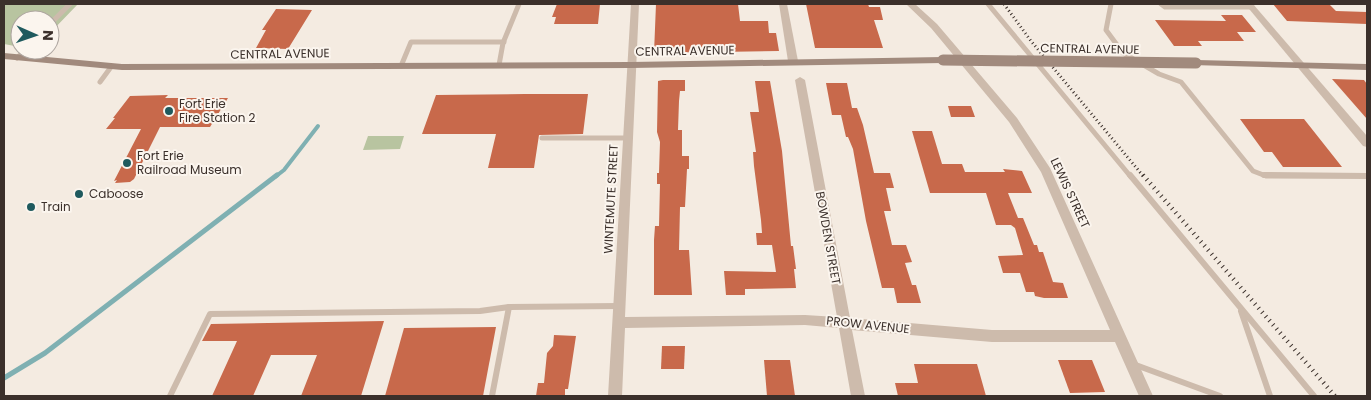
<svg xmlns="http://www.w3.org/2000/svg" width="1371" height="400" viewBox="0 0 1371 400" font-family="Poppins,sans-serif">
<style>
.green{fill:#b8c4a0}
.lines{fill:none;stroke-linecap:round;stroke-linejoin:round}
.stream-far1{stroke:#7fb0b2;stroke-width:4}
.stream{stroke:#7fb0b2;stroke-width:5}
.building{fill:#c8694b}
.service-far1{stroke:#cdbbac;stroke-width:5}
.service{stroke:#cdbbac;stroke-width:6}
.minor{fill:#cdbbac;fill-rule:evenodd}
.secondary{fill:#a18a7d;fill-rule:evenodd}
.rail-far1{stroke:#3b302b;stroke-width:3;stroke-dasharray:1 3;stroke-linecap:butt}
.rail{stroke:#3b302b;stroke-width:4.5;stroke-dasharray:1 4.5;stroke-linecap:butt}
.secondary-bridge{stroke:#a18a7d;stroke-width:11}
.poi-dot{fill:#1f5a5e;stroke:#fbf5ee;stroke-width:2}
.labels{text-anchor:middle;stroke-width:4;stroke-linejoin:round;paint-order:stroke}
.street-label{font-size:12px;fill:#3b302b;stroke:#fbf5ee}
.poi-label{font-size:12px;fill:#3b302b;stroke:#fbf5ee;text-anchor:start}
</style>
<rect width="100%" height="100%" fill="#f4ebe1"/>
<!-- green -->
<g class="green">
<polygon points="4,4 78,4 50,33 50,20 20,20 20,47 4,44"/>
<polygon points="368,136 404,136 400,149 363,150"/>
</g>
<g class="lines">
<!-- stream-far1 -->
<polyline class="stream-far1" points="275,177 284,170 318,126"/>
<!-- stream -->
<polyline class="stream" points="4,378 45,353 277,175"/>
</g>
<!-- building -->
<g class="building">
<polygon points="557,4 600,4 598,24 554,24 556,17 552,17"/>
<polygon points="656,4 738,4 740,21 768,21 769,33 776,33 779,51 654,53"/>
<polygon points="806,4 868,4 869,7 880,7 883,20 874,20 883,48 815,48"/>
<polygon points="1273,4 1329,4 1336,11 1367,12 1367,24 1287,21"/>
<polygon points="276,9 312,10 288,49 256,48 266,30 262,30"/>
<polygon points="1221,15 1242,15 1256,32 1237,32 1244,41 1198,41 1202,46 1174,46 1155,20 1226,21"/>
<polygon points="1332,79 1364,80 1367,84 1367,119"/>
<polygon points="663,80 685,80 685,91 680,91 679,101 678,130 682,130 682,156 689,156 689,169 687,169 685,207 680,207 679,250 689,250 692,295 654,295 654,240 655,226 659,226 660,184 657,184 657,173 659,173 660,142 657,132 658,81"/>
<polygon points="755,81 770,81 782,151 791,246 793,246 796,269 794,269 796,288 745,289 745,295 726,295 724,271 776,272 772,245 757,245 756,233 762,233 761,220 754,166 753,152 756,152 750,112 759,112"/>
<polygon points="826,83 847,83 852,108 857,108 863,125 874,173 890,173 894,188 886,188 891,211 884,211 892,245 906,245 912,262 905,263 912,285 916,285 921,303 897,303 894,288 882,288 866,221 853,149 848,137 846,137 841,115 832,115"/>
<polygon points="525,94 588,94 583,134 539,135 534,168 488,168 496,134 422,134 436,95"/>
<polygon points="168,95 165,98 228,98 210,127 160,127 134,179 130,182 115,183 117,180 114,181 141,129 106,129 115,118 113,118 130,96"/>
<polygon points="948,106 971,106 975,117 951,117"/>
<polygon points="1240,119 1304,119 1342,167 1283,167 1272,152 1264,152"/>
<polygon points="912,131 932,131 942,164 962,164 965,172 1005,172 1003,169 1022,171 1032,193 1008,193 1018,218 1023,218 1034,245 1037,245 1039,252 1043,252 1053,282 1063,283 1068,298 1044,298 1035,296 1034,292 1026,292 1020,273 1003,273 998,256 1023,255 1015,228 1011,225 996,225 986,193 930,193"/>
<polygon points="384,321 361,396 301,396 317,355 271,355 253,396 212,396 237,341 202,341 211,324"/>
<polygon points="496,327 483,396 385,396 404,328"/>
<polygon points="554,335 576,336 568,389 565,389 565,396 536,396 538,383 544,383 547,353 553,346"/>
<polygon points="662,346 685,346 684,369 661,369"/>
<polygon points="764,360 790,360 795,396 767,396"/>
<polygon points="1058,360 1092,360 1105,392 1070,393"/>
<polygon points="914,364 977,364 986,396 898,396 895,383 918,383"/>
</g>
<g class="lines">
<!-- service-far1 -->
<g class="service-far1">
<polyline points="988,4 1131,177"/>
<polyline points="1111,4 1106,30 1123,53 1159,74 1181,82 1253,171 1266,176 1367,176"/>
<polyline points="1161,4 1165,7 1252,7"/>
<polyline points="50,24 70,4"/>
<polyline points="17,58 25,50"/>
<polyline points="499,65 503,43 519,4"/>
<polyline points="401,66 411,42 504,42"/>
<polyline points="100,82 111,67"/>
<polyline points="542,138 628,138"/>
</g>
<!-- service -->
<g class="service">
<polyline points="1130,175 1314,396"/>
<polyline points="1264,175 1367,176"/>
<polyline points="1241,311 1270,396"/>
<polyline points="1133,364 1220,396"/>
<polyline points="170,396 210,314 480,311 509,307 619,306"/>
<polyline points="492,396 509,307"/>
</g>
<!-- minor -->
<g class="minor">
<polygon points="631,4 639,4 625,317 805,315 837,317 795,80 800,77 805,80 850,318 992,330 1110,330 1041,172 1009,122 931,28 906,4 915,4 937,24 1017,118 1050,168 1153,396 1139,396 1115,342 992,342 852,330 865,396 851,396 839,328 805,325 625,328 622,396 608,396"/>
<polygon points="779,4 787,4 798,61 796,63 793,64 788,61"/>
<polygon points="1245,4 1253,4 1367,136 1367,147 1363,146"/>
</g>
<!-- secondary -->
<g class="secondary">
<polygon points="4,53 122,64 631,62 943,57 948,60 943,63 631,68 122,70 4,59"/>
<polygon points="1196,60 1367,64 1367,70 1192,65 1192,61"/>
</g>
<!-- rail-far1 -->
<polyline class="rail-far1" points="1004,4 1031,41 1144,177"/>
<!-- rail -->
<polyline class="rail" points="1143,175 1335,396"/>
<!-- secondary-bridge -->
<polyline class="secondary-bridge" points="943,60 1196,63"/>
</g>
<!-- markers -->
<g class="poi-dot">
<circle cx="169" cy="111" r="5"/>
<circle cx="127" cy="163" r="5"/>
<circle cx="79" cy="194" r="5"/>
<circle cx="31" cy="207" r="5"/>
</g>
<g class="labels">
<!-- street labels -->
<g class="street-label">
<text transform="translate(1090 49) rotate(1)" y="4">CENTRAL AVENUE</text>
<text transform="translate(685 51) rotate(-1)" y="4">CENTRAL AVENUE</text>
<text transform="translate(280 54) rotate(-1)" y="4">CENTRAL AVENUE</text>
<text transform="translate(1070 193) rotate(65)" y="4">LEWIS STREET</text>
<text transform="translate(611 199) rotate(-87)" y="4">WINTEMUTE STREET</text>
<text transform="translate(828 238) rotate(80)" y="4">BOWDEN STREET</text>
<text transform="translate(868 325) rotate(6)" y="4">PROW AVENUE</text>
</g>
<!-- poi labels -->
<g class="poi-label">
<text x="179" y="108">Fort Erie<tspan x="179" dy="14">Fire Station 2</tspan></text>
<text x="137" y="160">Fort Erie<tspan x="137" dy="14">Railroad Museum</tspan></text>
<text x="89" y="198">Caboose</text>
<text x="41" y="211">Train</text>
</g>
</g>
<!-- border -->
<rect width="1371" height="400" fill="none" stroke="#3b302b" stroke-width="10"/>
<!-- north arrow -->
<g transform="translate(35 35) rotate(92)"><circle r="24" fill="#fbf5ee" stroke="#aea6a0"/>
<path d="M0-4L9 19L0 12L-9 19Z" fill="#1f5a5e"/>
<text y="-8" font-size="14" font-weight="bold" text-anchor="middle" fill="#3b302b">N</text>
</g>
</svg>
